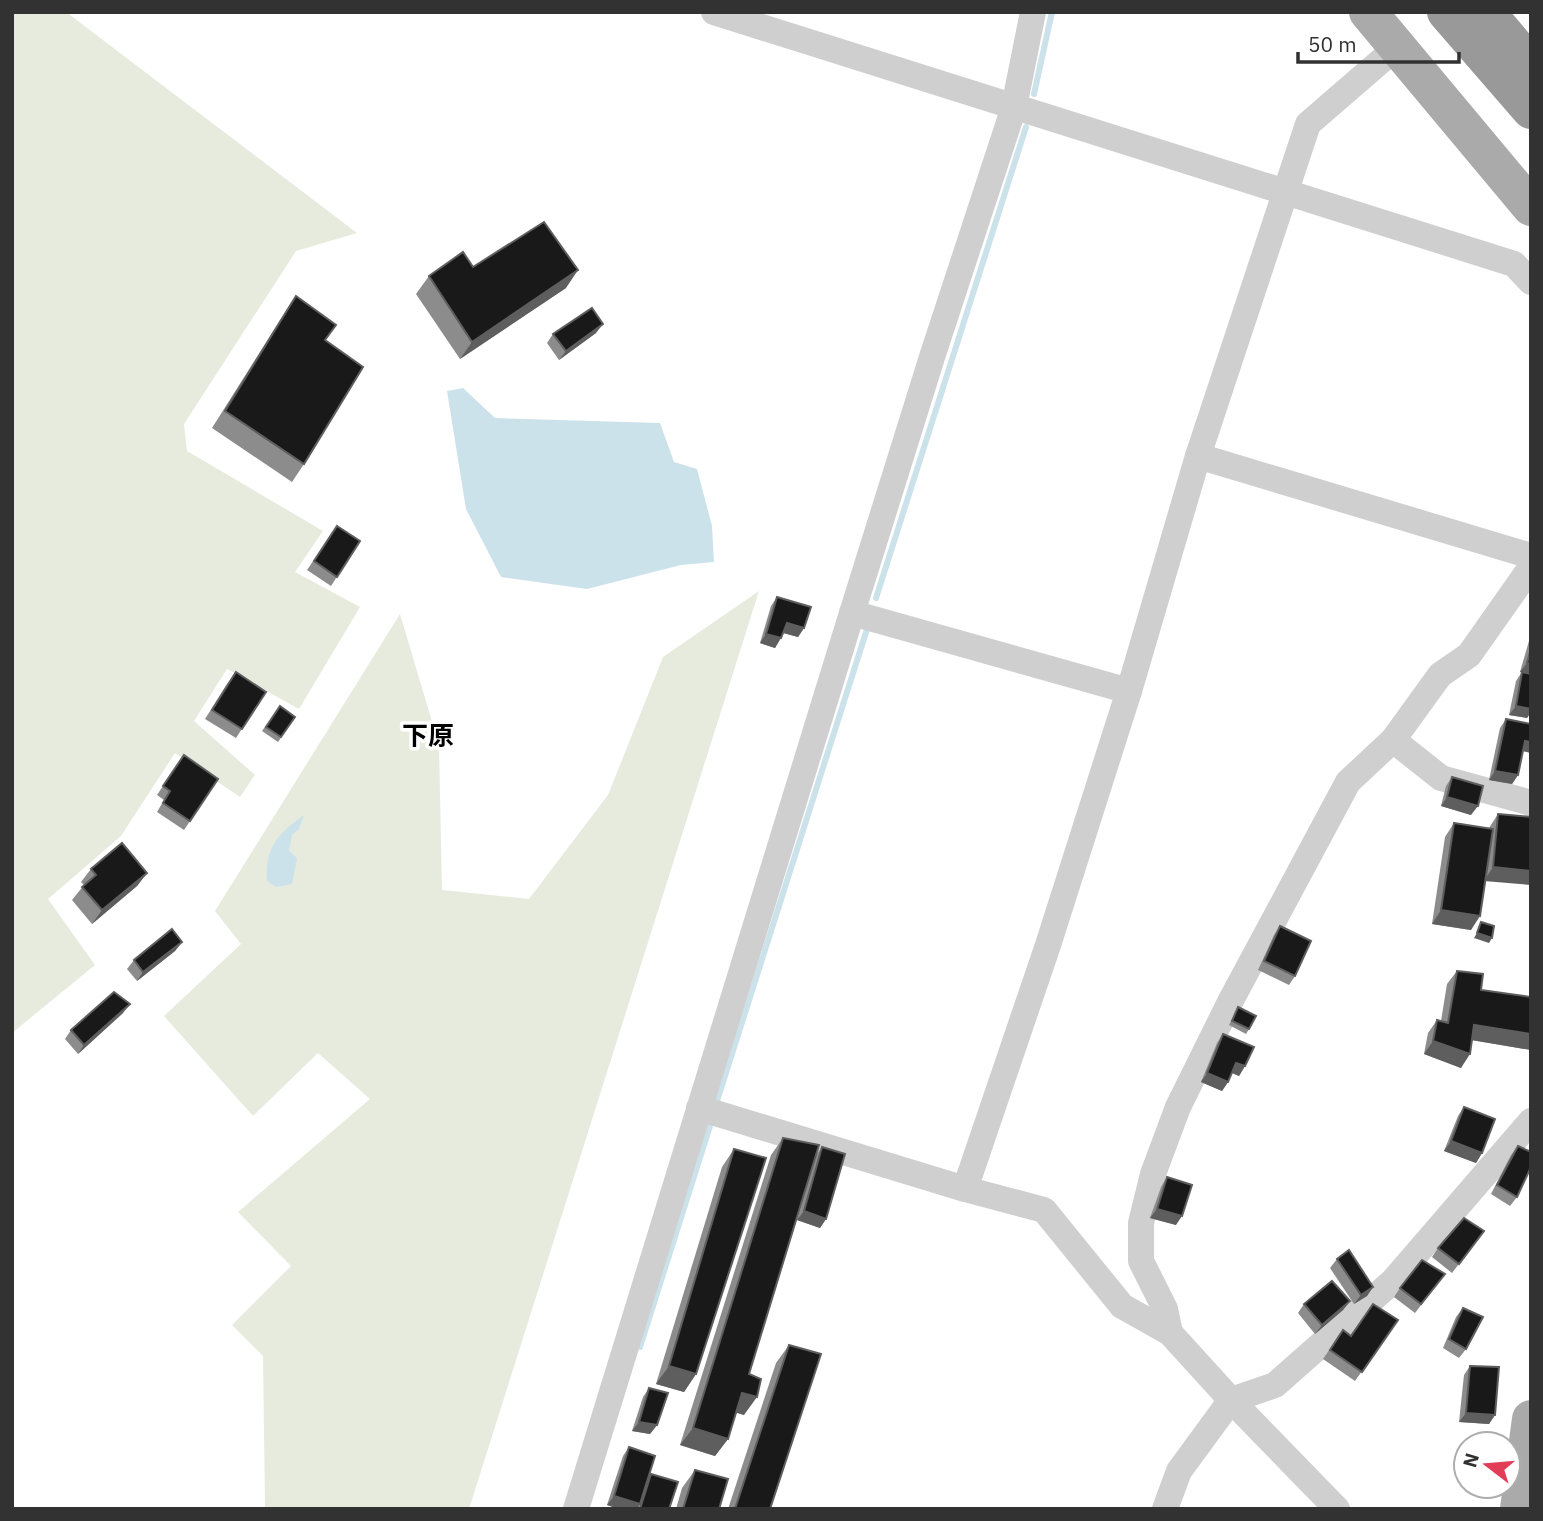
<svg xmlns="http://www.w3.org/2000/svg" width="1543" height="1521" viewBox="0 0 1543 1521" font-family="'IBM Plex Sans','Noto Sans JP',sans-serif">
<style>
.green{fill:#e6ebde}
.water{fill:#cce2eb}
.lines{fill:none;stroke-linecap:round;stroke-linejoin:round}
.stream{stroke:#cce2eb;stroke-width:6}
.street{stroke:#cfcfcf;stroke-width:26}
.primary{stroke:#aaa;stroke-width:38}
.highway{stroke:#999;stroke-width:38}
.wall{fill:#8c8c8c}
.shaded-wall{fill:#5e5e5e}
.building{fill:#191919;stroke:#5e5e5e;stroke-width:2}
.labels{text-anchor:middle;stroke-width:7;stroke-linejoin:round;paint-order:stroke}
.quarter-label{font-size:26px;font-weight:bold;fill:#000;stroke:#fff}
</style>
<rect width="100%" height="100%" fill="#fff"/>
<!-- green -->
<g class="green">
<polygon points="12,12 66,12 357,233 296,251 184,424 187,451 323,531 295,572 360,607 299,709 227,669 194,721 255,775 240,797 175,753 121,836 48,899 95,965 12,1033"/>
<polygon points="759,591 469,1509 265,1509 263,1356 232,1325 291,1266 238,1212 370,1099 318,1053 253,1116 164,1016 241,944 215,911 400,614 439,745 442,890 529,899 608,795 663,657"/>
</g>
<!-- water -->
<g class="water">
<polygon points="463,388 495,418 660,423 674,462 697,469 712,526 714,562 681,565 587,589 501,577 466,509 447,391"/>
<path d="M304 815 299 829 292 835 289 851 297 858 292 884 276 887 267 881C265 846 278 834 304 815Z"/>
</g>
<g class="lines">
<!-- stream -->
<g class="stream">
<polyline points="1034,94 1052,12"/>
<polyline points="876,598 1026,127"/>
<polyline points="717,1101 868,626"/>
<polyline points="640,1347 710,1126"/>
</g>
<!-- street -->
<g class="street">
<polyline points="714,12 1514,264 1531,282"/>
<polyline points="1198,456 1531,556"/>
<polyline points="852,613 1129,691"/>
<polyline points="1393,740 1441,778 1531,803"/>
<polyline points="699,1108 965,1189 1044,1210 1122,1306 1170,1333 1231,1400 1337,1509"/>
<polyline points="965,1189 1048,945 1129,691 1198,456 1308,124 1397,47"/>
<polyline points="1170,1333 1165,1309 1141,1261 1141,1223 1153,1174 1178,1107 1230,1002 1348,782 1393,740 1440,675 1469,655 1531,567"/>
<polyline points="576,1509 852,613 933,354 1014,107 1033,12"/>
<polyline points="1165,1509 1179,1471 1231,1400 1275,1385 1393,1281 1531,1121"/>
</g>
<!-- primary -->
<g class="primary">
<polyline points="1368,12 1531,207"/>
<polyline points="1519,1509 1531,1419"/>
</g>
<!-- highway -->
<g class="highway">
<polyline points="1446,12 1531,110"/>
<polyline points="1486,12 1531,65"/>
</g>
</g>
<!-- wall -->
<g class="wall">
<polygon points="473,267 566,288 460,359 416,294 429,276"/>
<polygon points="296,296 325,341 304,464 292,482 212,428 284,314"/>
<polygon points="596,333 559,360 547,343 553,334"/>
<polygon points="337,526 360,541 331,586 307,570"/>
<polygon points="777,597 804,628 798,637 783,633 775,648 760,643 771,606"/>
<polygon points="1531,634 1531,712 1527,718 1509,715 1516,681 1522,672 1520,672"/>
<polygon points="229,681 266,692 236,738 205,719"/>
<polygon points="280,706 295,717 278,742 262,731"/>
<polygon points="1506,719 1531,724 1531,753 1523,751 1518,775 1512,784 1489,780 1500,728"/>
<polygon points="184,755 218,779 184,830 157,812 164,800 157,795"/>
<polygon points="1452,777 1471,815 1441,806 1446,786"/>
<polygon points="1498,814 1531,817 1486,881 1471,930 1432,924 1445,837 1454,823 1489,828"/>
<polygon points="91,869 147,873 137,886 92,924 72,900 84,885 81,882"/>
<polygon points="1280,926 1295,976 1289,985 1258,970 1274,935"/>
<polygon points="182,942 175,951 137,981 127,969 134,960"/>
<polygon points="1457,971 1481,990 1531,997 1531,1050 1472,1040 1461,1068 1424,1054 1428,1033 1437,1020 1441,1021 1447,984"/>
<polygon points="1238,1007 1249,1029 1246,1034 1229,1025"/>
<polygon points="123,1013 78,1054 65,1039 71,1030"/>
<polygon points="1223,1034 1245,1066 1239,1076 1232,1073 1228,1082 1222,1091 1201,1082 1217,1043"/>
<polygon points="1464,1107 1482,1153 1476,1163 1444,1151 1458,1116"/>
<polygon points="783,1138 817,1154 822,1147 826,1219 820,1228 797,1220 809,1180 749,1374 744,1415 736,1412 728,1439 715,1456 680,1445 771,1155"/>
<polygon points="1518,1146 1517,1197 1510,1206 1491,1194 1511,1155"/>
<polygon points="734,1149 696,1374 684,1392 656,1384 722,1167"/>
<polygon points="1167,1177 1176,1225 1150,1218 1161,1187"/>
<polygon points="1484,1231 1452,1273 1432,1257 1438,1248"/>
<polygon points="1337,1259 1373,1287 1367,1296 1354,1304 1330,1268"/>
<polygon points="1438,1283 1415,1313 1394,1297 1400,1288"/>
<polygon points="1350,1301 1343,1310 1315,1334 1298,1313 1304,1304"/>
<polygon points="1463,1308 1466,1349 1459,1358 1443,1348 1456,1317"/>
<polygon points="1398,1320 1355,1381 1323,1359 1343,1330 1351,1336"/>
<polygon points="789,1345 770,1509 728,1509 776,1363"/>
<polygon points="1470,1366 1495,1415 1489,1424 1459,1422 1464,1375"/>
<polygon points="649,1388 657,1425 650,1434 632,1431 643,1397"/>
<polygon points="629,1447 648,1479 651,1474 669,1509 619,1509 607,1505 623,1456"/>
<polygon points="695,1470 719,1509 676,1509 682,1488"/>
</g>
<!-- shaded-wall -->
<g class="shaded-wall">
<polygon points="578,270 566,288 460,359 472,342"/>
<polygon points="603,324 596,333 559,360 566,351"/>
<polygon points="787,623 804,628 798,637 780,632"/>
<polygon points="766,634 781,638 775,648 760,643"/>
<polygon points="1527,663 1531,664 1531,675 1520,672"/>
<polygon points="1516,706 1531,707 1531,712 1527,718 1509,715"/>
<polygon points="1525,741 1531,742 1531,753 1519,750"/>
<polygon points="1495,771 1518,775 1512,784 1489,780"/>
<polygon points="1447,797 1478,806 1471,815 1441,806"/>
<polygon points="1493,867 1531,871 1531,885 1484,881"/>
<polygon points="147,873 137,886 92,924 102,910"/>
<polygon points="1441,910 1480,916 1471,930 1432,924"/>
<polygon points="1477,933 1492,938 1489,943 1474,938"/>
<polygon points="182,942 175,951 137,981 143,972"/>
<polygon points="130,1004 123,1013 78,1054 84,1045"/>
<polygon points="1474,1025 1531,1034 1531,1050 1465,1039"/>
<polygon points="1433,1041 1470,1054 1461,1068 1424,1054"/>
<polygon points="1236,1063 1245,1066 1239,1076 1230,1072"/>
<polygon points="1207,1073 1228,1082 1222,1091 1201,1082"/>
<polygon points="1451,1141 1482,1153 1476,1163 1444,1151"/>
<polygon points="1157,1209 1182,1216 1176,1225 1150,1218"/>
<polygon points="804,1211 826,1219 820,1228 797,1220"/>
<polygon points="1373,1287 1367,1296 1354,1304 1361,1295"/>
<polygon points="1350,1301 1343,1310 1315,1334 1322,1325"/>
<polygon points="669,1366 696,1374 684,1392 656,1384"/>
<polygon points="742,1393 757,1397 744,1415 730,1411"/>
<polygon points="1466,1413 1495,1415 1489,1424 1459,1422"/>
<polygon points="639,1422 657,1425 650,1434 632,1431"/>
<polygon points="693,1428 728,1439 715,1456 680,1445"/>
<polygon points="614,1496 640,1504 637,1509 619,1509 607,1505"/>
</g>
<!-- building -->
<g class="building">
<polygon points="544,222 578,270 472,342 429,276 463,252 473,267"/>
<polygon points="296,296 336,325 325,340 363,367 304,464 225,411"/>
<polygon points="592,308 603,324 566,351 553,334"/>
<polygon points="337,526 360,541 337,577 314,561"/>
<polygon points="777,597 811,607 804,628 787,623 781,638 766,634"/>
<polygon points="1531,648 1531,664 1527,663"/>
<polygon points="236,672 266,692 242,729 212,710"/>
<polygon points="1522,672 1531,674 1531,709 1516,706"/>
<polygon points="280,706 295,717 281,737 266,727"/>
<polygon points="1506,719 1531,724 1531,742 1525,741 1518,775 1495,771"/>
<polygon points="184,755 218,779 190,821 163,803 170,791 163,786"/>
<polygon points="1452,777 1483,786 1478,806 1447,797"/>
<polygon points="1498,814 1531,817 1531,871 1493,867"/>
<polygon points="1454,823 1493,829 1480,916 1441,910"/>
<polygon points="122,843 147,873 102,910 82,887 96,875 91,869"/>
<polygon points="1481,922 1494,926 1492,938 1477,933"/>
<polygon points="1280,926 1311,941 1295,976 1264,961"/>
<polygon points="172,929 182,942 143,972 134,960"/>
<polygon points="1457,971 1483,974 1481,990 1531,997 1531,1034 1474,1025 1470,1054 1433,1041 1437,1020 1448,1023"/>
<polygon points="114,992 130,1004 84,1045 71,1030"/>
<polygon points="1238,1007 1256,1016 1249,1029 1232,1021"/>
<polygon points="1223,1034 1254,1047 1245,1066 1236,1063 1228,1082 1207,1073"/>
<polygon points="1464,1107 1495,1119 1482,1153 1451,1141"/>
<polygon points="783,1138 819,1145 749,1374 761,1379 757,1397 742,1393 728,1439 693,1428"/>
<polygon points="1518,1146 1531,1152 1531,1167 1517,1197 1497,1185"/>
<polygon points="822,1147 845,1154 826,1219 804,1211"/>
<polygon points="734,1149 766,1158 696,1374 669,1366"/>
<polygon points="1167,1177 1192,1185 1182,1216 1157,1209"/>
<polygon points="1464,1218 1484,1231 1459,1264 1438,1248"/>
<polygon points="1349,1250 1373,1287 1361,1295 1337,1259"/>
<polygon points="1422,1260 1445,1274 1421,1304 1400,1288"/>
<polygon points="1332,1281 1350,1301 1322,1325 1304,1304"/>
<polygon points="1373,1304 1398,1320 1362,1372 1330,1350 1343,1330 1351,1336"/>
<polygon points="1463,1308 1483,1317 1466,1349 1449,1339"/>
<polygon points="789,1345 821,1354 770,1509 735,1509"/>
<polygon points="1470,1366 1499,1367 1495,1415 1466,1413"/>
<polygon points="649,1388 668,1393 657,1425 639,1422"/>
<polygon points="629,1447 655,1456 640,1504 614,1496"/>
<polygon points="695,1470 728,1479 719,1509 683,1509"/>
<polygon points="651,1474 678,1482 669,1509 640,1509"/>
</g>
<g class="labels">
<!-- quarter labels -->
<g class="quarter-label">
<text x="428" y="745">下原</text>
</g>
</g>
<!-- border -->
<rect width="1543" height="1521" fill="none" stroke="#323232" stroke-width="28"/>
<!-- north arrow -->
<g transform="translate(1487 1465) rotate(286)"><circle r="33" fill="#ffffff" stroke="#adadad" stroke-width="2"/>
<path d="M0-5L12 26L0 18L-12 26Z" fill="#e23c58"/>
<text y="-10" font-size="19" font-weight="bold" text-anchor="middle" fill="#323232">N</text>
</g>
<!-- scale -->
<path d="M1298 52v10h161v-10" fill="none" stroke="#323232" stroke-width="3.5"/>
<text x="1308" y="52" font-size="21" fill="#323232" stroke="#ffffff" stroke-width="5" paint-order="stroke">50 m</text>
</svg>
